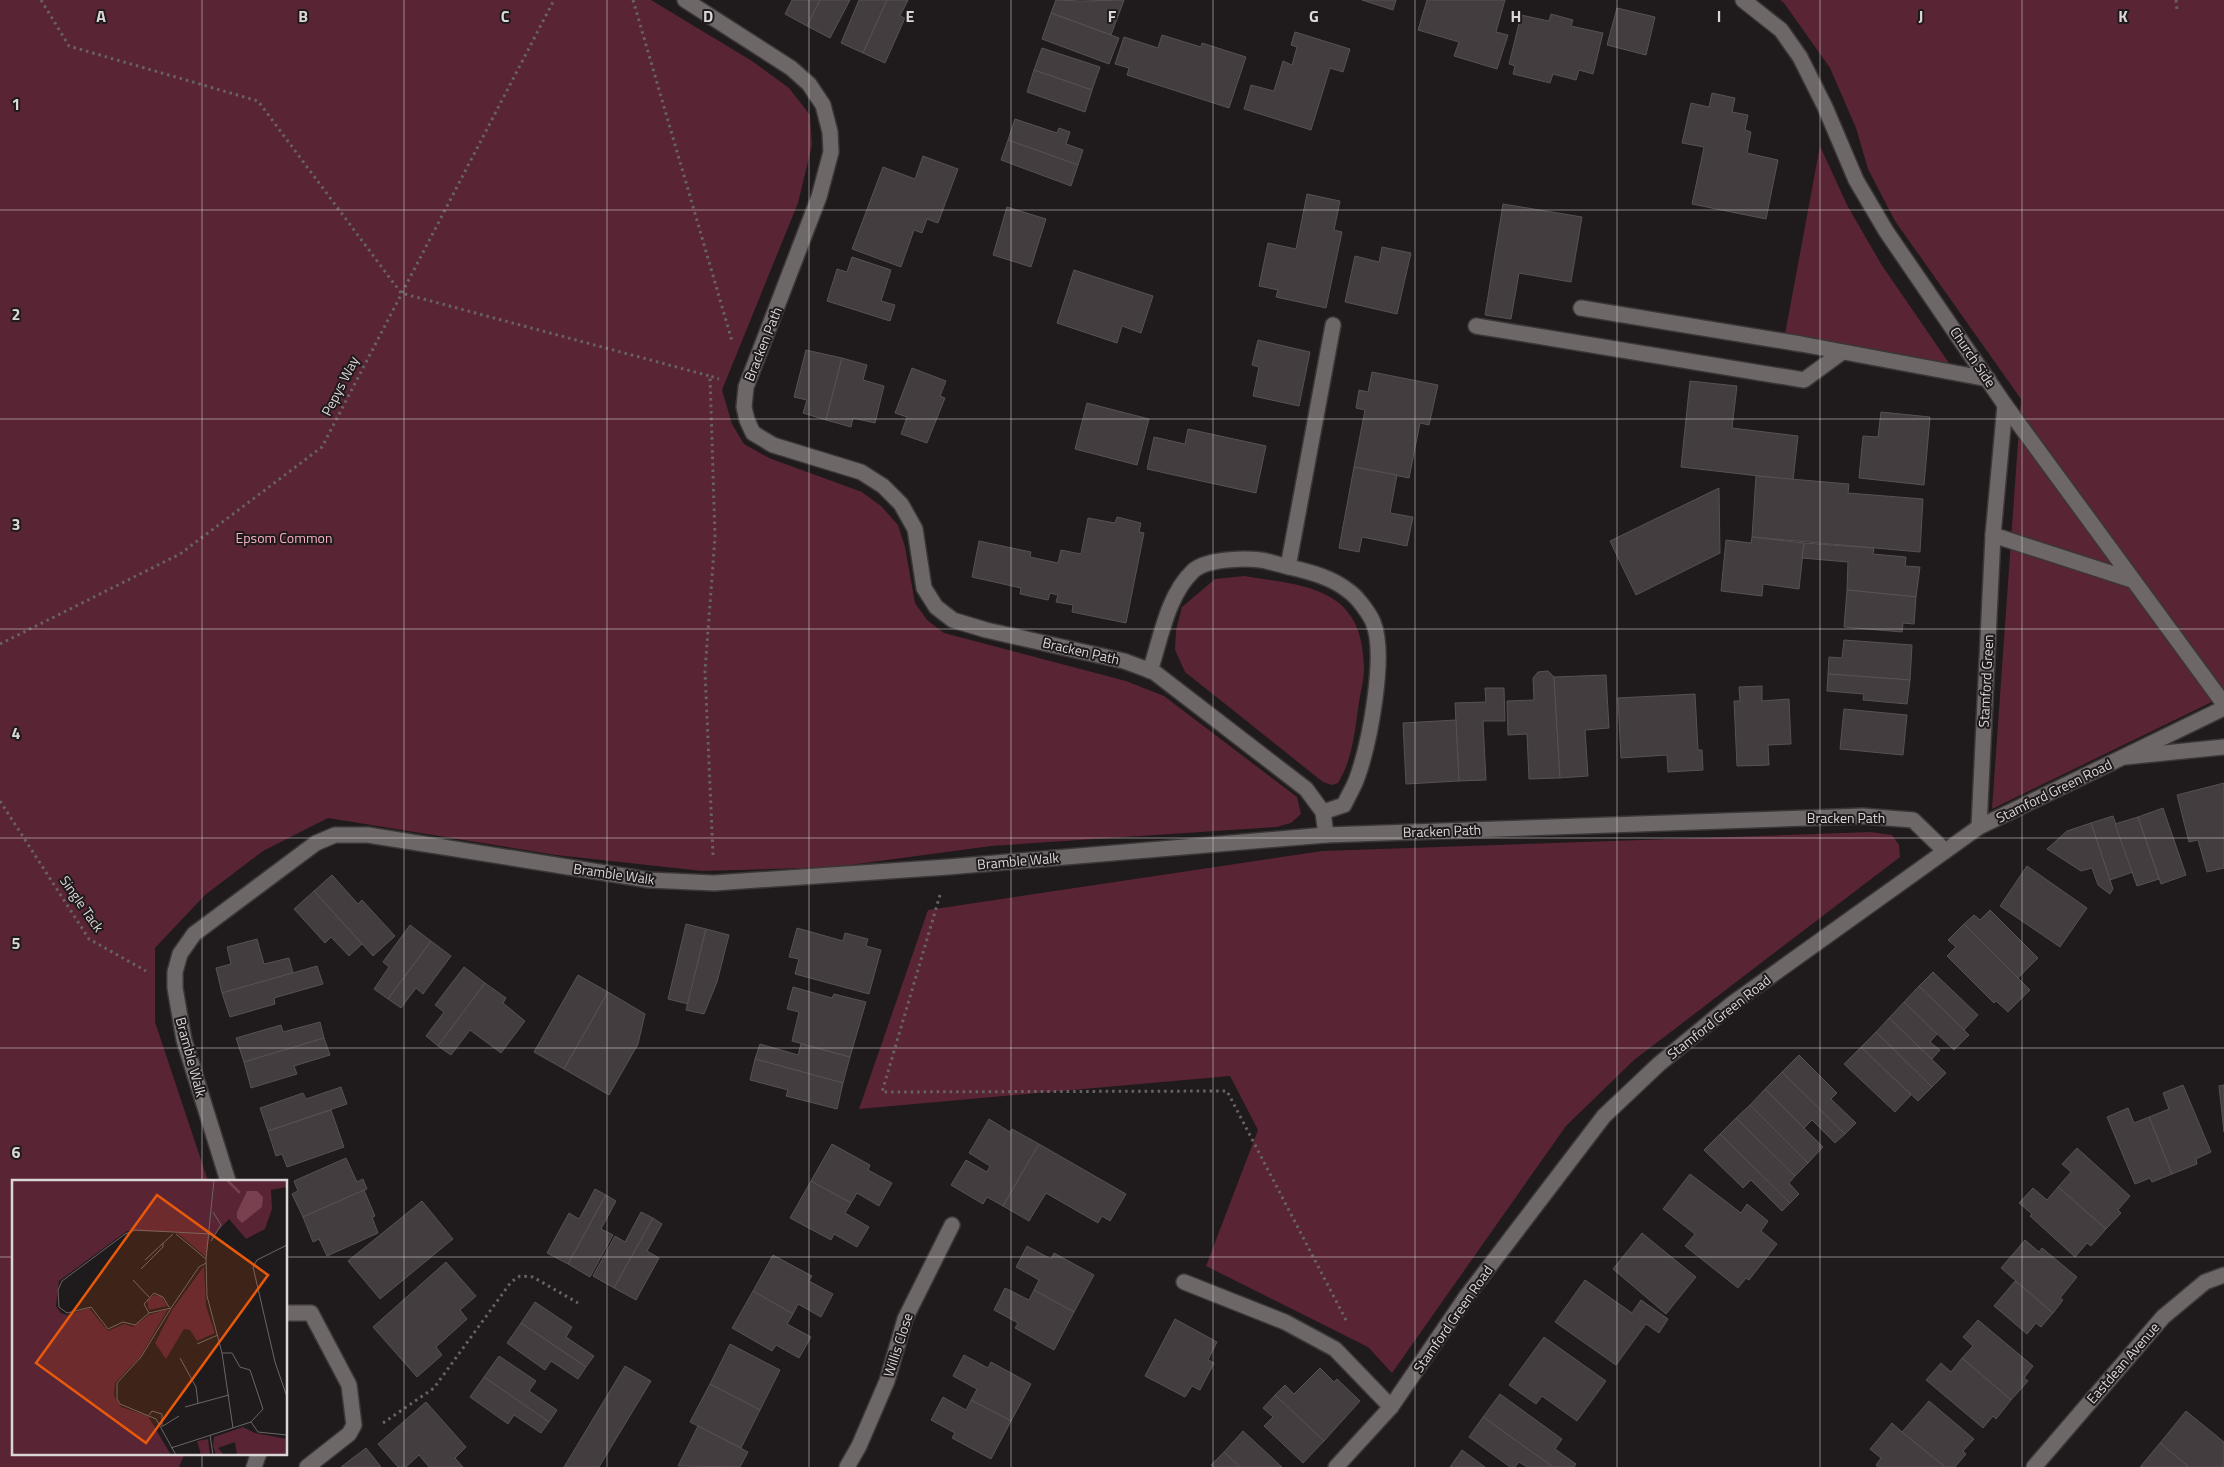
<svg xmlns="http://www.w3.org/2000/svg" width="2224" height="1467" viewBox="0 0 2224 1467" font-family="'Titillium Web',sans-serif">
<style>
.green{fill:#592434}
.building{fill:#443d3f;stroke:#575152}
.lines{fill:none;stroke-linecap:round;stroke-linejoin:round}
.service-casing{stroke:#3b3738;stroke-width:18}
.minor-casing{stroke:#3b3738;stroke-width:18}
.path{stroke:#676263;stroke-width:3;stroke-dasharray:2.5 4;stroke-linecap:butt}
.service{stroke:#6e6768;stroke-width:15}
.minor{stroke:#6e6768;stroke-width:15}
.grid{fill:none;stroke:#dbd7d8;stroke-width:1;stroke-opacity:0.55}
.labels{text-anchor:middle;stroke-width:4;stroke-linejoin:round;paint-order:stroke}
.street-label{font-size:14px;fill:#dbd7d8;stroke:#1f1a1b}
.park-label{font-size:14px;fill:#fab0c2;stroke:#1f1a1b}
.inset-river{fill:none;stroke:#794050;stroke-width:2.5}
.inset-road{fill:none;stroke:#6a6667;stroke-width:1}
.view{fill:#e8590c;fill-opacity:0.15;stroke:#e8590c;stroke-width:2.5}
.inset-edge{fill:none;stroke:#dbd7d8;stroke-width:2.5}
.grid-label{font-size:16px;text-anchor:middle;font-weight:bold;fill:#dbd7d8;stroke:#1f1a1b;stroke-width:4;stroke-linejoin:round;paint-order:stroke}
</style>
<rect width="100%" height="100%" fill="#1f1a1b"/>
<!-- green -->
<g class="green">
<polygon points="0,0 651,0 752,61 789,88 810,115 812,145 798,203 722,390 732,424 744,444 769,458 862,492 881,506 898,525 905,547 915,603 927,620 944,633 1126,681 1164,696 1297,797 1301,814 1291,823 1276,827 991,846 835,867 702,871 556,855 328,818 263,851 205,895 155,948 155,1022 208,1181 14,1181 14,1453 185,1453 179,1467 0,1467"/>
<polygon points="1780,0 2224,0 2224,704 2220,698 1992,809 2021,399 1895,221 1868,169 1856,128 1830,68 1784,3"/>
<polygon points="1820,146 1847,205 1881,264 1951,366 1785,334"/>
<path d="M1244 576C1308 586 1363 587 1364 668 1364 679 1361 691 1359 702 1355 729 1353 759 1338 783L1332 785 1323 782 1185 672 1175 650 1176 630 1182 607 1215 579Z"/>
<polygon points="1871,832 1892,835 1899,845 1900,857 1634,1060 1566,1126 1392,1373 1368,1347 1206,1266 1258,1130 1230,1076 859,1109 928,910 1322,851"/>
</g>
<!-- building -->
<g class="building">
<polygon points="792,0 820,0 807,26 785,14"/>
<polygon points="820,0 850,0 830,38 807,26"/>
<polygon points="859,0 887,0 863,53 841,43"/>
<polygon points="887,0 908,0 900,16 905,18 885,63 863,53"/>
<polygon points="1056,0 1081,1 1124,0 1111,35 1051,13"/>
<polygon points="1362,0 1396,0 1393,10"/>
<polygon points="1427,0 1505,0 1496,32 1508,35 1497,69 1454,56 1459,42 1418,30"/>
<polygon points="1617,8 1655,17 1646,55 1607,45"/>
<polygon points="1051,13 1119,38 1109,64 1042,39"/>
<polygon points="1551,14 1573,20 1571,26 1603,33 1593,74 1579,70 1576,80 1553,74 1550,83 1513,74 1515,66 1509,64 1521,15 1549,21"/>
<polygon points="1295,32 1350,49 1343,72 1330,68 1311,130 1244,109 1251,85 1274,91 1283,61 1292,65 1297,47 1291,45"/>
<polygon points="1162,35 1201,47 1202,43 1246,57 1229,108 1127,75 1129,68 1115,64 1124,37 1158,48"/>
<polygon points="1042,48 1100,67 1092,90 1034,70"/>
<polygon points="1034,70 1092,90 1085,112 1027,92"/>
<polygon points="1712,93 1735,98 1732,112 1748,115 1745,130 1751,132 1747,153 1778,160 1766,219 1692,204 1704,147 1682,143 1691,103 1709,107"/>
<polygon points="1015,119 1057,133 1059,128 1070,132 1066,144 1083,150 1078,165 1008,140"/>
<polygon points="1008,140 1078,165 1071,186 1001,160"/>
<polygon points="923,156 958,169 938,223 927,219 922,233 914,230 901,267 852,249 883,167 915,179"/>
<polygon points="1307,194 1340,201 1334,230 1342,232 1326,308 1276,297 1278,290 1259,286 1268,243 1296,249"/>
<polygon points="1503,204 1582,217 1571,282 1519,273 1511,319 1485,315"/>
<polygon points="1007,207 1046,219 1031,267 993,255"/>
<polygon points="1382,247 1411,253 1397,314 1345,302 1355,256 1379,262"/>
<polygon points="852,257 891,270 881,301 895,305 890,321 827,301 837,269 847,272"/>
<polygon points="1074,270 1153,296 1141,333 1122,326 1117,343 1057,323"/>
<polygon points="1258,340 1310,352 1299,406 1253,396 1259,367 1252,365"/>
<polygon points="806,350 842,358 826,420 803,413 807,400 794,397"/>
<polygon points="842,358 867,365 863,380 884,386 875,423 853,418 851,427 826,420"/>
<polygon points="912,368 946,381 940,396 945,398 927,443 901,434 907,417 895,413"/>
<polygon points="1372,372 1438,385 1429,425 1420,423 1409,478 1354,467 1365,410 1356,408 1359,390 1368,392"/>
<polygon points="1690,381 1737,386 1732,428 1798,436 1793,480 1681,467"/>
<polygon points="1087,403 1149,419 1137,465 1075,449"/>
<polygon points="1881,412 1930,417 1924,485 1859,478 1863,436 1878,437"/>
<polygon points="1188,429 1266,446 1256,493 1147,469 1154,437 1185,444"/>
<polygon points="1354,467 1397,475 1390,513 1413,517 1407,546 1362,537 1359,552 1339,548"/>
<polygon points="1756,476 1849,484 1848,493 1923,499 1920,552 1752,537"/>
<polygon points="1719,488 1720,553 1636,595 1610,541"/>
<polygon points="1117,517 1141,523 1139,532 1144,533 1126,623 1072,612 1073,605 1056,602 1058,595 1050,593 1048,600 1020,594 1021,588 972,577 979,541 1031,552 1030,557 1058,563 1061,550 1081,554 1088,518 1115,523"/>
<polygon points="1752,537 1804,543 1799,589 1763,584 1762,596 1721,591 1726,540 1751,543"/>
<polygon points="1804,543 1874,548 1873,554 1906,557 1905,566 1920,567 1916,597 1847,590 1848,562 1802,558"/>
<polygon points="1847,590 1916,597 1914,624 1903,623 1902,632 1844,627"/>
<polygon points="1844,640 1912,645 1910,680 1828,674 1829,657 1842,658"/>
<polygon points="1548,671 1554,677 1560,778 1529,779 1527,734 1508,735 1507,701 1534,700 1533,678 1538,672"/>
<polygon points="1828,674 1910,680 1907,704 1863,700 1864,694 1827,691"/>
<polygon points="1606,675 1609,728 1585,730 1588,776 1560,778 1554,677"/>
<polygon points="1762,686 1762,701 1789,699 1791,744 1768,745 1769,765 1737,766 1734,701 1740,701 1739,687"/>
<polygon points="1485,688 1504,688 1505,721 1483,721 1486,780 1459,781 1455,703 1486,702"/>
<polygon points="1695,694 1698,750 1702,750 1703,770 1668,772 1667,755 1621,758 1618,698"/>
<polygon points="1844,709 1907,715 1903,755 1840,749"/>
<polygon points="1456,720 1459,781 1406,784 1403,723"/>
<polygon points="2224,783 2224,868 2207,872 2198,840 2189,842 2177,795"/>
<polygon points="2163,808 2186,875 2161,884 2138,817"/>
<polygon points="2113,816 2133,872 2110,880 2091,823"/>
<polygon points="2138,817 2159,879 2137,886 2115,824"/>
<polygon points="2091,823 2113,889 2110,894 2098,885 2092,868 2081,871 2047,849 2067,831"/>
<polygon points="2027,866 2087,908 2060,947 2000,906"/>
<polygon points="332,875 358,904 362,900 395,936 373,956 314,891"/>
<polygon points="314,891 362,944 349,956 331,937 325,943 294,909"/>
<polygon points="1990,910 2038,958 2018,978 1964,924 1974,915 1980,920"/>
<polygon points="686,924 706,929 688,1004 668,999"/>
<polygon points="1964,924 2030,990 2008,1012 1996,1001 1994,1003 1947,956 1956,947 1948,940"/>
<polygon points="410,925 431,941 388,999 374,989 389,967 383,962"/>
<polygon points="797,928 843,941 845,933 868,939 866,946 881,950 869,994 795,974 799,959 789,957"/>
<polygon points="706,929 729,935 717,982 704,1014 686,1010"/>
<polygon points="257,939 264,964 289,958 293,973 222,993 216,968 231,964 227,947"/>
<polygon points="431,941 451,956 423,994 416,988 401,1008 388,999"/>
<polygon points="317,966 323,984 274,998 275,1004 230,1017 222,993"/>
<polygon points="464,967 485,983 438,1046 426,1036 444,1012 435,1005"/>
<polygon points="1933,972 1978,1015 1964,1030 1919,986"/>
<polygon points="578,975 608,992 564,1069 534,1052"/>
<polygon points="485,983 506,998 503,1003 525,1021 501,1053 470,1030 451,1055 438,1046"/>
<polygon points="1919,986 1969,1035 1954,1050 1904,1002"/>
<polygon points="793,987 832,998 834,994 866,1002 850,1057 792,1041 799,1012 787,1009"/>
<polygon points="608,992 645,1014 638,1044 609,1095 564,1069"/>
<polygon points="1904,1002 1937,1034 1930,1042 1940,1050 1932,1059 1889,1018"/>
<polygon points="1889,1018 1946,1073 1932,1087 1876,1032"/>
<polygon points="320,1022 324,1038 244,1062 236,1038 281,1025 283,1032"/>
<polygon points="1876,1032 1932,1087 1918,1101 1861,1047"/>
<polygon points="324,1038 330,1055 294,1066 297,1074 251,1088 244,1062"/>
<polygon points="760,1044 798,1055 801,1044 850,1057 843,1083 755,1059"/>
<polygon points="1861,1047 1911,1095 1895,1112 1844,1064"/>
<polygon points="1799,1055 1837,1093 1831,1099 1856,1123 1845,1134 1782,1072"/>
<polygon points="755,1059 843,1083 837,1109 786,1096 788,1090 750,1080"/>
<polygon points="1782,1072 1845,1134 1835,1143 1812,1120 1804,1128 1765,1089"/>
<polygon points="2183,1085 2211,1152 2196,1159 2197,1164 2172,1174 2149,1117 2169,1109 2163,1093"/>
<polygon points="2224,1085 2224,1132 2219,1086"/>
<polygon points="341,1087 347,1104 268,1131 260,1108 303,1093 306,1099"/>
<polygon points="1765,1089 1823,1147 1808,1163 1750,1105"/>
<polygon points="1750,1105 1808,1163 1795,1176 1736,1118"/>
<polygon points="2128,1108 2134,1123 2149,1117 2172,1174 2152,1182 2150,1178 2135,1184 2107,1117"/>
<polygon points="331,1110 344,1147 287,1167 282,1154 276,1156 268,1131"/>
<polygon points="1736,1118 1795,1176 1789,1183 1799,1194 1790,1203 1720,1134"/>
<polygon points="989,1119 1010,1132 1012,1129 1039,1144 1003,1206 987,1197 983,1204 951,1185 966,1160 987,1172 990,1166 969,1153"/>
<polygon points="1720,1134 1790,1203 1782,1211 1751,1180 1743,1188 1704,1150"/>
<polygon points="832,1144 870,1165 868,1170 892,1183 879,1206 857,1193 851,1203 811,1181"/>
<polygon points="1039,1144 1126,1194 1110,1221 1102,1216 1098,1223 1046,1193 1029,1221 1003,1206"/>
<polygon points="2077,1148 2130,1196 2118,1210 2121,1213 2106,1229 2058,1187 2071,1172 2062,1164"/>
<polygon points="346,1158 357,1182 363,1179 367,1189 303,1217 292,1194 298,1191 294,1181"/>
<polygon points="1690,1174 1741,1213 1747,1204 1768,1221 1761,1231 1777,1244 1749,1280 1746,1278 1738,1288 1685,1246 1695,1234 1663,1209"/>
<polygon points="811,1181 851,1203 845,1213 869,1227 857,1247 834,1234 831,1240 790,1218"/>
<polygon points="2058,1187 2106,1229 2091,1246 2087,1243 2075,1257 2030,1216 2032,1214 2019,1203 2033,1188 2047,1200"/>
<polygon points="595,1189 606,1195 568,1264 547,1253 569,1213 579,1219"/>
<polygon points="364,1190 375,1216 372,1217 378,1233 327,1256 319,1239 313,1242 303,1217"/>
<polygon points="606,1195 616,1201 601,1229 613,1235 590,1277 568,1264"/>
<polygon points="422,1201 453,1239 380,1299 348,1261"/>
<polygon points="641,1212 653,1218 614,1288 593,1276 615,1236 625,1242"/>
<polygon points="653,1218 662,1224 647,1251 659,1258 636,1300 614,1288"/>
<polygon points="1642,1233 1696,1277 1666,1314 1613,1269"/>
<polygon points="2025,1240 2039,1252 2042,1248 2077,1277 2060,1298 2063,1300 2053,1313 2001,1268"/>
<polygon points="1027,1246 1051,1259 1054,1253 1094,1275 1074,1312 1034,1290 1039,1280 1016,1267"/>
<polygon points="773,1255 812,1276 809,1281 833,1294 821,1317 798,1304 793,1314 753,1291"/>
<polygon points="446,1262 476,1296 460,1310 467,1319 436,1347 442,1355 417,1377 373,1327"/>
<polygon points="1585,1280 1632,1313 1641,1300 1668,1319 1659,1333 1646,1324 1616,1365 1555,1322"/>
<polygon points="2015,1281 2053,1313 2041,1327 2036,1323 2027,1334 1994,1306"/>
<polygon points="1005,1288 1029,1300 1034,1290 1074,1312 1054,1350 1015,1328 1018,1323 994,1310"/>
<polygon points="753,1291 793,1314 787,1324 811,1337 799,1358 776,1345 772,1351 732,1328"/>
<polygon points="535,1302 572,1327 566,1337 594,1356 586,1367 521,1323"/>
<polygon points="1175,1319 1217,1342 1208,1360 1214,1363 1200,1390 1192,1386 1185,1397 1145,1376"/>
<polygon points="1978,1320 2033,1366 2024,1378 2028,1381 2011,1400 1962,1358 1973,1346 1963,1337"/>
<polygon points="521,1323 586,1367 578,1379 551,1361 545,1370 507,1343"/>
<polygon points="1544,1337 1606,1381 1577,1421 1542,1396 1536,1404 1509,1385"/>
<polygon points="730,1344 780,1370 760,1410 710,1384"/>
<polygon points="964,1355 988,1368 991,1362 1031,1384 1011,1421 971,1400 977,1389 953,1376"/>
<polygon points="499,1356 536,1381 529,1391 557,1410 549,1422 484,1377"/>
<polygon points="1962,1358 2011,1400 1996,1419 1993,1416 1983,1428 1926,1380 1941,1363 1951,1372"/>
<polygon points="625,1366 651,1381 599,1467 564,1467"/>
<polygon points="1320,1368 1334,1382 1337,1379 1360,1401 1324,1441 1275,1395 1285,1385 1294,1394"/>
<polygon points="484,1377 549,1422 541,1433 514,1415 508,1424 470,1397"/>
<polygon points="710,1384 760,1410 741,1448 690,1422"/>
<polygon points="1500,1394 1562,1439 1555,1449 1576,1464 1574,1467 1553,1467 1483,1417"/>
<polygon points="1275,1395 1324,1441 1303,1463 1264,1426 1273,1417 1263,1408"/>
<polygon points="943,1397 966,1410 971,1400 1011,1421 991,1459 952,1438 955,1433 931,1420"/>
<polygon points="1929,1401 1974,1439 1963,1451 1966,1454 1955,1467 1945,1467 1902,1432"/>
<polygon points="426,1402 466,1447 455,1458 463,1467 429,1467 419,1455 406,1467 398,1467 378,1444"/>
<polygon points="2186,1411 2224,1442 2224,1467 2189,1467 2160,1443"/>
<polygon points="1483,1417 1553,1467 1527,1467 1519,1462 1515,1467 1510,1467 1469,1437"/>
<polygon points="1892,1423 1902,1432 1945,1467 1878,1467 1876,1465 1881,1458 1870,1449"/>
<polygon points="698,1426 748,1452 740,1467 678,1466"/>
<polygon points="1243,1431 1282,1467 1240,1467 1224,1452"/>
<polygon points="2160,1443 2189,1467 2140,1467"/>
<polygon points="366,1448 381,1467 341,1467"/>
<polygon points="1462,1450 1485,1467 1450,1467"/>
<polygon points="1224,1452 1240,1467 1213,1467 1211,1465"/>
</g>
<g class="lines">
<defs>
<g id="service">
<polyline points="1581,308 1801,344 1988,379"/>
<polyline points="1476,326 1804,380 1841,353"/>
<polyline points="1288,567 1333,325"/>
<path d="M1150 671C1161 638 1167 596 1193 571 1207 558 1252 557 1270 562 1298 570 1327 573 1350 592 1358 598 1369 613 1373 622 1387 655 1369 745 1357 778 1354 787 1348 796 1344 805L1323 812"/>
<polyline points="2125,757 2224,747"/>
<polyline points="1184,1282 1285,1322 1335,1349 1391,1407"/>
</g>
<g id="minor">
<polyline points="685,0 791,68 809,84 823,105 830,132 831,152 819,197 746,387 744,407 747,420 753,433 773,445 861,472 883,486 901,504 915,529 924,588 936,607 953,620 986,630 1124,661 1154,672 1306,789 1323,812 1326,835 1863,816 1913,820 1945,851"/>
<polyline points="1743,0 1781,30 1800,57 1825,107 1856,180 1886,231 2005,405 2224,704"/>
<polyline points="1993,535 2132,580"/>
<polyline points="1979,827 1993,535 2005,405"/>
<polyline points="228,1181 184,1040 175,988 175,972 180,954 194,934 316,843 335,835 368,835 649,880 714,883 948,867 1326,835"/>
<polyline points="286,1313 311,1313 349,1385 354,1425 349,1434 307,1467"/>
<polyline points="254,1467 259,1453"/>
<polyline points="847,1467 859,1446 887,1381 905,1319 952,1225"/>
<polyline points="1336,1467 1391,1407 1466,1297 1604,1116 1659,1064 1733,1003 1979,827 2224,708"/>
<polyline points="2034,1467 2163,1317 2205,1282 2224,1275"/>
</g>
</defs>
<!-- service casing -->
<use href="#service" class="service-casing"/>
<!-- minor casing -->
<use href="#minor" class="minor-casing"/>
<!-- path -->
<g class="path">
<polyline points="41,0 69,46 258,101 401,293 710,376"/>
<polyline points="633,0 732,341"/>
<polyline points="2176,0 2177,10"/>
<polyline points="0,644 180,554 322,447 554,0"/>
<polyline points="0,801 89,939 146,971"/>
<polyline points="713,855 705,671 715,537 710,376 719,379"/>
<polyline points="940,895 882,1092 1227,1091 1347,1322"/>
<polyline points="383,1423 434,1388 511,1282 520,1276 533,1277 578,1303"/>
</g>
<!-- service -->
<use href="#service" class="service"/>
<!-- minor -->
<use href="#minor" class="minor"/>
</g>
<!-- grid -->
<path class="grid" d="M202 0V1181M404 0V1467M607 0V1467M809 0V1467M1011 0V1467M1213 0V1467M1415 0V1467M1617 0V1467M1820 0V1467M2022 0V1467M0 210H2224M0 419H2224M0 629H2224M0 838H2224M0 1048H2224M0 1257H14M286 1257H2224M202 1453V1467"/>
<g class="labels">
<!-- street labels -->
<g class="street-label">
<text transform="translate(763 344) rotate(-68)" y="5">Bracken Path</text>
<text transform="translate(1973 357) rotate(56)" y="5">Church Side</text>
<text transform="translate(340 386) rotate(-63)" y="5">Pepys Way</text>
<text transform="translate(1081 651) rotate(13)" y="5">Bracken Path</text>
<text transform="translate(1986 681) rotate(-87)" y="5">Stamford Green</text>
<text transform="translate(2054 791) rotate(-26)" y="5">Stamford Green Road</text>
<text x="1846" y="823">Bracken Path</text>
<text transform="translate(1442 831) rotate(-2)" y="5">Bracken Path</text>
<text transform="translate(1018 861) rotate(-5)" y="5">Bramble Walk</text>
<text transform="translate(614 874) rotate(8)" y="5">Bramble Walk</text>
<text transform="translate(82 904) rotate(55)" y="5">Single Tack</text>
<text transform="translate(1719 1017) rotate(-38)" y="5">Stamford Green Road</text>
<text transform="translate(191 1057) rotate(75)" y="5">Bramble Walk</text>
<text transform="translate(1453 1319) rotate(-55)" y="5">Stamford Green Road</text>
<text transform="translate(898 1345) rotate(-72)" y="5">Willis Close</text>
<text transform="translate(2123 1363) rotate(-49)" y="5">Eastdean Avenue</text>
</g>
<!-- park labels -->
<g class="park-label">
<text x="284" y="543">Epsom Common</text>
</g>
</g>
<!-- overview -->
<g transform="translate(12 1180)">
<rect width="275" height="275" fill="#1f1a1b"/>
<path d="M0 0H275V7L259 10 260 29 253 49 234 59 217 39 203 54H198L194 77 164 52 115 51 47 101 44 126 49 133 55 135 77 128 96 151 112 144 121 147 137 135 156 129 128 177 103 203 102 216 109 227 136 236 159 275H0ZM192 86 194 126 203 153 185 161 178 150 172 149 154 179 143 163 160 130ZM142 115 149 116 155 126 137 130 135 120ZM231 247 243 253 275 259V275H225L223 262 206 268 212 275H204L201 266 202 257ZM196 259 198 275H189L185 261Z" fill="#592434"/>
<path d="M235 11H245L251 17 250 27 230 43 225 38V32Z" fill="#794050"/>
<path class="inset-river" d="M215 0 228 13"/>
<path class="inset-road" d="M202 0 194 79 195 116 210 173 221 248M164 54 194 79M199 61 209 45 201 32M275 65 245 80 241 87 263 182 275 217M133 80 161 54M194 83 187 87 159 128 137 133 123 145 111 142 96 149 79 127 55 133 47 127 46 110 50 101 113 54 123 50 199 54M129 89 151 67V63M121 100 137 117M159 128 129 177 105 203V219L108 224 144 239 164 275M137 133 132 124 142 113 151 117 157 127M185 164 206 155M210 173H220L228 187 238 190 251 229 239 242M168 178 184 207 186 223M173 227 217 215M137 235 140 231 150 234V247M239 242 246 252 275 255M151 246 167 236M198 255 201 275M159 268 239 242"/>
<path class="view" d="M145 15 256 95 134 263 24 183Z"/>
<rect width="275" height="275" class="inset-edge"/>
</g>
<g class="grid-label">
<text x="101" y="22">A</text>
<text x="303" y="22">B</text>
<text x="505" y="22">C</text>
<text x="708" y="22">D</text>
<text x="910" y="22">E</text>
<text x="1112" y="22">F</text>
<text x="1314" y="22">G</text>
<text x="1516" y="22">H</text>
<text x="1719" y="22">I</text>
<text x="1921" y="22">J</text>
<text x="2123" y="22">K</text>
<text x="16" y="110">1</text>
<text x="16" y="320">2</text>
<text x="16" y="530">3</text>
<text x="16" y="739">4</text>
<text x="16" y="949">5</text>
<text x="16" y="1158">6</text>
</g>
</svg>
